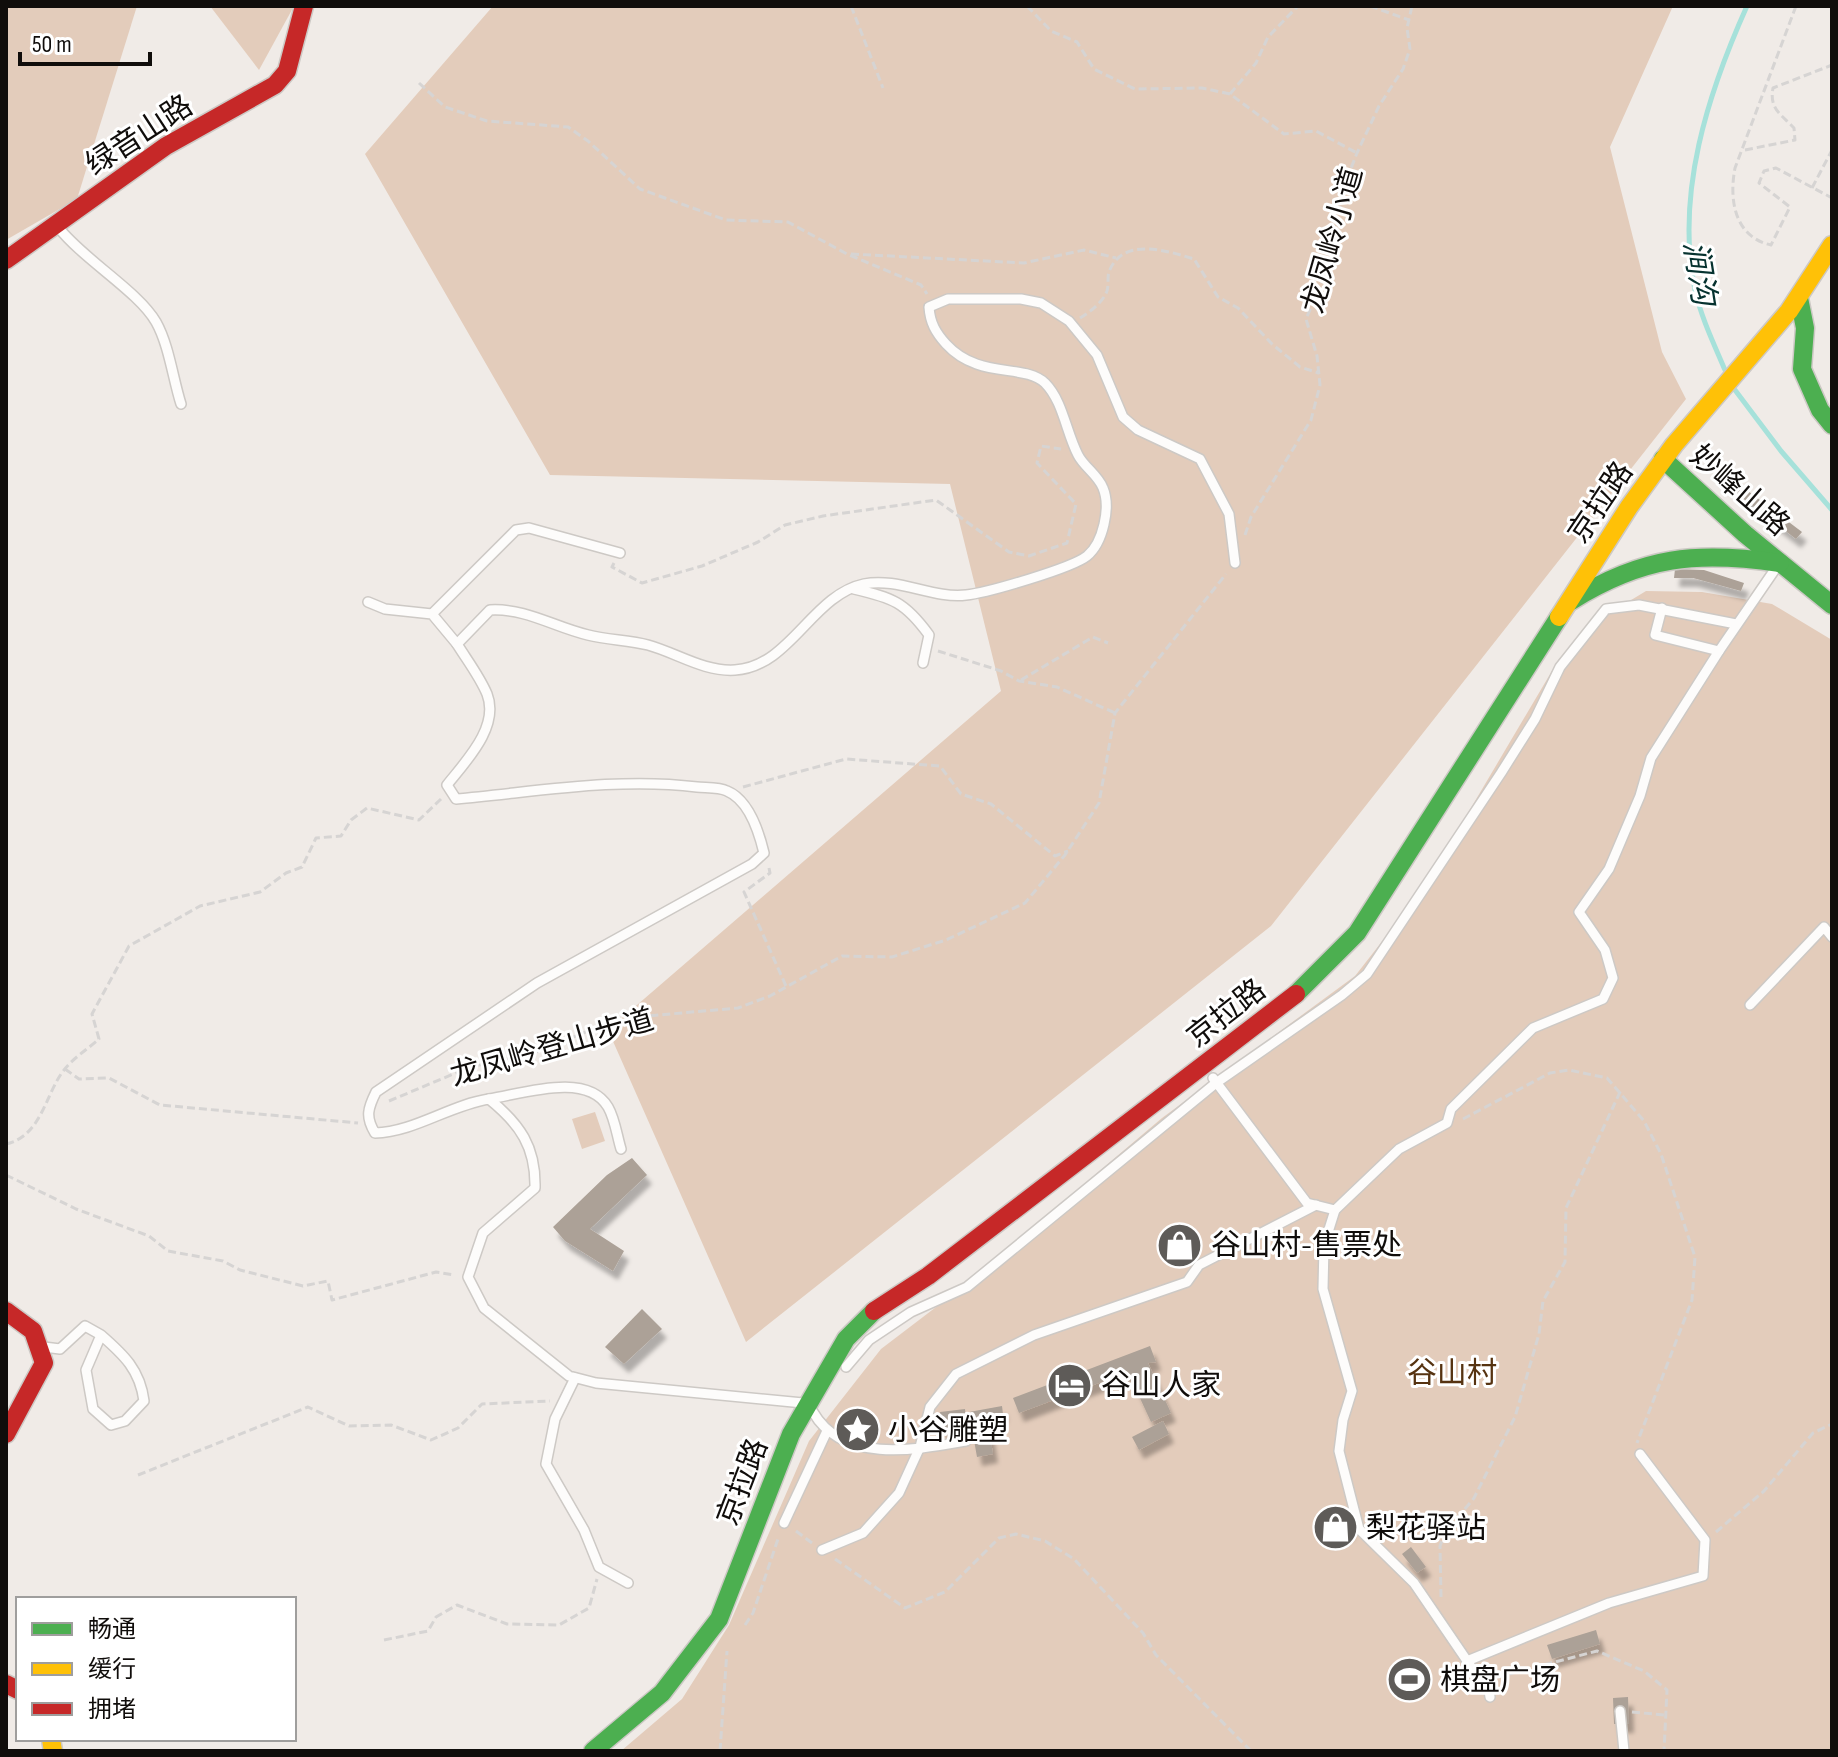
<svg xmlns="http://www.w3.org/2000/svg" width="1838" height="1757" viewBox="0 0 1838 1757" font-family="'Sofia Sans Condensed','Noto Sans SC',sans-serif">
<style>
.green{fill:#e3ccbb}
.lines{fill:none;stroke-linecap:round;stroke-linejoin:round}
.stream{stroke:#a6e1da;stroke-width:5}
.building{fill:#aca197;filter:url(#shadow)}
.lane-casing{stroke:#cdc9c5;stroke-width:12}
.fast-casing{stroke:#cdc9c5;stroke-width:21}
.slow-casing{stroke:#cdc9c5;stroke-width:21}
.jam-casing{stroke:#cdc9c5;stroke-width:21}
.path{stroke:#d6d4d3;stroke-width:3;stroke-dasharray:8 4;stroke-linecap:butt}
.lane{stroke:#fdfcfb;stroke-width:9}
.fast{stroke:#4caf50;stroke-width:18}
.slow{stroke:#ffc107;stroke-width:18}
.jam{stroke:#c62828;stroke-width:18}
.labels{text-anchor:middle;stroke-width:6;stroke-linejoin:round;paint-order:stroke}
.street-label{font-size:30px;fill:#100d0b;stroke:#fff}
.poi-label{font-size:30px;fill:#100d0b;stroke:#fff;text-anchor:start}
.park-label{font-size:30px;fill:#563311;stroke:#fff}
.water-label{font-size:32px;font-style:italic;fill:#073330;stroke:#fff}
</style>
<defs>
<filter id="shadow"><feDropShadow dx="5" dy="9" stdDeviation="2" flood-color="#0004"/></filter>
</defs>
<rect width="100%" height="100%" fill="#f0ebe7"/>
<!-- green -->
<g class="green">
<polygon points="6,6 137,6 77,199 6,240"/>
<polygon points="210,6 294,6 259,70"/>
<polygon points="493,6 1673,6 1610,147 1662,352 1686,399 1271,926 746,1342 608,1030 1001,691 950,484 550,475 365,154"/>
<polygon points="1646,591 1702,592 1772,604 1832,640 1832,1751 621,1751 682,1699 729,1625 809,1441 881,1349 965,1285 1162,1118 1355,976 1423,889 1559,659 1590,625"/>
<polygon points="595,1112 605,1141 582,1149 572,1119"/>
</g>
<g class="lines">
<!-- stream -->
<g class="stream">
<path d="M1725 370C1714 344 1701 317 1695 290 1675 194 1708 93 1747 6"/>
<polyline points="1735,390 1781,451 1832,510"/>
</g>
</g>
<!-- building -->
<g class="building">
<polygon points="1727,475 1802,532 1796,539 1722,482"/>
<polygon points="1675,569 1704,570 1744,583 1741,591 1693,578 1674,578"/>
<polygon points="632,1158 647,1175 590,1229 624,1251 613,1271 565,1241 553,1227 607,1175"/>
<polygon points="1184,1239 1187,1246 1175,1252 1172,1244"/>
<polygon points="642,1309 662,1329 624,1364 605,1347"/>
<polygon points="1150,1346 1156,1362 1148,1363 1171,1413 1151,1422 1128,1372 1019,1413 1013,1398"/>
<polygon points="1002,1406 1003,1414 987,1417 993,1454 977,1457 969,1412"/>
<polygon points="965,1409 967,1428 942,1430 940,1412"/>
<polygon points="1163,1421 1169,1434 1139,1450 1132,1437"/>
<polygon points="1343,1516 1350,1530 1328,1540 1321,1526"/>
<polygon points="1411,1547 1426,1567 1417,1573 1402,1554"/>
<polygon points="1596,1630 1600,1644 1552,1659 1547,1645"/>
<polygon points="1628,1697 1629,1724 1614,1724 1613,1698"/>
</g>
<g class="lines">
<defs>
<g id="lane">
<path d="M58 227C84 260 138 291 156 322 169 345 173 379 181 404"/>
<path d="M854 589C893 598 905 602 929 635L923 663"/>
<polyline points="368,602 385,609 432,614 457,644"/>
<polyline points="432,614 516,530 529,528 620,553"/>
<polyline points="1719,651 1778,565"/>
<polyline points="1750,1005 1824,927 1832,937"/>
<polyline points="1213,1078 1307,1203 1335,1210 1399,1149 1447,1123 1451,1109 1533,1028 1603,999 1613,978 1605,950 1579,912 1609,869 1640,796 1651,758 1719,651 1655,635 1662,608"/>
<path d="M489 1099C522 1094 587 1071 608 1107 615 1119 617 1136 621 1149"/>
<polyline points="1335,1210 1324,1245 1323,1289 1352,1391 1343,1420 1339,1451 1359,1529 1414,1583 1474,1671 1487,1676 1490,1697"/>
<path d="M44 1347 60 1349 85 1326 101 1335 86 1370 93 1409 111 1425 125 1421 144 1401C140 1370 124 1355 101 1335"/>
<polyline points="846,1367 869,1340 911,1312 967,1287 1216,1083 1342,995 1367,974 1501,773 1535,719 1560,667 1606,609 1639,605 1736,624"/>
<polyline points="575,1378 555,1419 546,1464 584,1530 599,1567 628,1583"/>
<path d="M803 1403 596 1383 569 1376 484 1308 468 1277 483 1233 535 1188C536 1147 520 1124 489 1099 450 1105 414 1132 375 1133 365 1117 368 1108 376 1092L537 983 752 864 764 853C759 832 749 800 727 791 719 787 705 788 697 787 616 777 536 792 456 799L447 785C465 762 500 727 487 694 480 677 467 660 457 644L490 610C526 608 554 627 588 635 608 640 629 640 648 645 677 653 704 672 735 670 790 667 812 595 864 584 898 577 933 599 966 595 987 593 1072 568 1087 556 1103 543 1111 507 1103 488 1098 475 1084 467 1078 455 1066 432 1063 401 1045 383 1024 363 979 380 946 344 936 333 930 323 929 307L948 299H1021L1041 303 1069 321 1097 355 1123 417 1138 430 1200 459 1229 514 1235 563"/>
<path d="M813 1412C843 1464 915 1450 966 1441"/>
<polyline points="784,1523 827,1431"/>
<polyline points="822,1550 863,1533 899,1493 920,1447 930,1407 956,1374 1034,1335 1187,1282 1199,1265 1316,1205"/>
<polyline points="1467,1661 1609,1603 1703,1576 1705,1540 1640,1454"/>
<polyline points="1620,1711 1624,1751"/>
</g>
<g id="fast">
<polyline points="1799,298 1805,328 1802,369 1820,410 1832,425"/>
<polyline points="1663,459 1745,534 1832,605"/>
<path d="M1571 601C1643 556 1697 551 1780 563"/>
<polyline points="1296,994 1357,933 1559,617"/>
<polyline points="593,1751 662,1693 719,1619 791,1434 846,1339 874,1311"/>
</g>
<g id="slow">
<polyline points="1559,617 1629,507 1674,445 1789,311 1832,245"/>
<polyline points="51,1739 53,1751"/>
</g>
<g id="jam">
<polyline points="6,260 166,146 275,85 287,71 304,6"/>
<polyline points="6,1311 33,1331 44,1363 6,1434"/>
<polyline points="874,1311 928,1276 1296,994"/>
<polyline points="6,1684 18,1690"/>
</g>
</defs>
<!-- lane casing -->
<use href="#lane" class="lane-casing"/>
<!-- fast casing -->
<use href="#fast" class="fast-casing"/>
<!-- slow casing -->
<use href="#slow" class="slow-casing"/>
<!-- jam casing -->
<use href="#jam" class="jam-casing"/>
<!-- path -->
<g class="path">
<polyline points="851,6 883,88"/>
<polyline points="1027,6 1051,31 1077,42 1094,69 1135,89 1202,88 1230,94 1284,134 1316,131 1357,153"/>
<polyline points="1370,6 1409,20"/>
<path d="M1796 6 1735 168C1729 199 1734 237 1771 245L1790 207 1759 183 1764 171 1776 168 1832 198"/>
<polyline points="419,83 445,107 487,121 568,127 588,141 640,189 726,220 788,222 847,254 921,285 927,294"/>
<polyline points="1230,94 1256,63 1268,37 1298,6"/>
<path d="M1745 150 1795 140 1794 128C1781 114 1769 109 1773 88L1832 65"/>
<polyline points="1812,188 1832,150"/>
<polyline points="851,254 1024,263 1084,250 1116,258"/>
<path d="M1080 318C1090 312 1103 302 1107 291 1109 285 1107 278 1109 272 1122 236 1168 251 1194 259L1218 297 1238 308 1272 344 1300 367 1319 373"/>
<polyline points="1245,535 1251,517 1311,420 1320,385 1317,356 1306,319 1332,258 1344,186 1357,153 1379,106 1403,69 1410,49 1407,28 1412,6"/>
<polyline points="614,563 612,567 642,583 702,566 758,542 785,525 823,516 936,500 1009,552 1029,556 1067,543 1076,504 1037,463 1041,446 1061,449"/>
<polyline points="938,651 1001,671 1019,681 1057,687 1115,713"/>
<polyline points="1021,680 1093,637 1108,643"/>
<polyline points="743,787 846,759 940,766 961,794 991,804 1055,856 1068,851"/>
<polyline points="769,868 770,873 744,892 786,986"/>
<polyline points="65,1069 79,1079 109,1078 160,1105 358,1123"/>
<polyline points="389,1101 470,1067 536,1052 588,1031 636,1017 738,1008 770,996 842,956 892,957 946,940 1025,903 1065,855 1099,803 1115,713 1226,574"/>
<polyline points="1463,1119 1550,1073 1569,1070 1607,1078 1644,1121 1661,1154 1695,1257 1692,1300 1637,1443"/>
<path d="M6 1144C42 1136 45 1094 64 1070 73 1058 88 1049 99 1039L92 1014 129 946 200 906 260 892 286 873 302 867 316 838 341 836 351 820 367 808 419 820 441 799"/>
<polyline points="6,1175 76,1209 149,1236 168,1251 223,1261 240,1270 303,1286 328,1281 332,1300 436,1272 455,1275"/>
<polyline points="138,1475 308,1407 349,1426 391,1425 431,1440 458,1428 482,1404 550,1401"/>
<polyline points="796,1531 812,1543"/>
<polyline points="1716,1532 1764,1491 1813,1433 1832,1424"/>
<polyline points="835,1559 905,1608 945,1592 999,1538 1016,1534 1045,1541 1074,1559 1143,1633 1156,1655 1251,1751"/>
<polyline points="1441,1597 1440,1546 1445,1533 1474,1498 1515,1417 1539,1334 1543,1301 1565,1262 1566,1208 1621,1090"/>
<polyline points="745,1625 753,1613 778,1539"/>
<polyline points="384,1640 428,1631 436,1617 457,1605 507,1624 559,1625 589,1608 597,1579"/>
<polyline points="1498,1677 1597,1651 1644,1671 1667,1690 1664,1751"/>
<polyline points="1632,1712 1664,1715"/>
<polyline points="720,1751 727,1651"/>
</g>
<!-- lane -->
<use href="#lane" class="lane"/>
<!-- fast -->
<use href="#fast" class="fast"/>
<!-- slow -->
<use href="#slow" class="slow"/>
<!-- jam -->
<use href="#jam" class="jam"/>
</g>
<!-- icons -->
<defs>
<symbol id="shop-disc" viewBox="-11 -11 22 22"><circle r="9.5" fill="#5e5b58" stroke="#fff"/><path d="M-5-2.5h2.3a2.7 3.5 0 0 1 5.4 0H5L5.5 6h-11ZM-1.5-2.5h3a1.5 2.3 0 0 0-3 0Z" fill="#fff"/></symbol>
<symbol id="hotel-disc" viewBox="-11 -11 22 22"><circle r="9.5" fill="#5e5b58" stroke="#fff"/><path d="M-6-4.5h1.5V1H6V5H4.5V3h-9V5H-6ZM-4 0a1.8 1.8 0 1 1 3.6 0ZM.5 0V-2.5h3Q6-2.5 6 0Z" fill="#fff"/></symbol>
<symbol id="sight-disc" viewBox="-11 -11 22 22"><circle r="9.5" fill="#5e5b58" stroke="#fff"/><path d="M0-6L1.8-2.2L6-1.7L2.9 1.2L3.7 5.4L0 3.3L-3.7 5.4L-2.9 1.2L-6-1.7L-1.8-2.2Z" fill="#fff"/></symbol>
<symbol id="stadium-disc" viewBox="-11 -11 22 22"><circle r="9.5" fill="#5e5b58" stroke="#fff"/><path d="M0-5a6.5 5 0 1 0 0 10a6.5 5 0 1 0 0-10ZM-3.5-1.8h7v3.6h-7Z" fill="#fff"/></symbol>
</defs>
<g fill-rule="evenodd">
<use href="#shop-disc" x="1154" y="1220" width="51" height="51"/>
<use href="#hotel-disc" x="1044" y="1360" width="51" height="51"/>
<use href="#sight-disc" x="832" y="1404" width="51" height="51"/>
<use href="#shop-disc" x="1310" y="1502" width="51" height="51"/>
<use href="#stadium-disc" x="1384" y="1654" width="51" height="51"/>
</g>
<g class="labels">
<!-- street labels -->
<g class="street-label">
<text transform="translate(139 135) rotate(-33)" y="10">绿音山路</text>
<text transform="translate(1332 240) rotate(-74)" y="10">龙凤岭小道</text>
<text transform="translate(1740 490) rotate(41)" y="10">妙峰山路</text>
<text transform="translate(1600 502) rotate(-56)" y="10">京拉路</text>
<text transform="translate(1226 1013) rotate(-38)" y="10">京拉路</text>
<text transform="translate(552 1047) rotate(-16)" y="10">龙凤岭登山步道</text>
<text transform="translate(742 1482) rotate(-69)" y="10">京拉路</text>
</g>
<!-- poi labels -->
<g class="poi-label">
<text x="1211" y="1255">谷山村-售票处</text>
<text x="1101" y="1395">谷山人家</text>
<text x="888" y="1440">小谷雕塑</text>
<text x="1366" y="1538">梨花驿站</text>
<text x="1440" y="1690">棋盘广场</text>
</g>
<!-- park labels -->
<g class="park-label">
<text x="1452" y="1383">谷山村</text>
</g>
<!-- water labels -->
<g class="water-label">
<text transform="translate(1700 273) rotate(81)" y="11">涧沟</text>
</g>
</g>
<!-- border -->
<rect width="1838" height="1757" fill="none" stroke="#100d0b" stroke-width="16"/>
<!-- legend -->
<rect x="16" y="1597" width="280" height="144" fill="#ffffff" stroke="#9f9e9d" stroke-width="2"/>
<rect x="32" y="1623" width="40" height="12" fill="#4caf50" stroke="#9f9e9d" stroke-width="2"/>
<text x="88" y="1637" font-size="24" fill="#100d0b">畅通</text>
<rect x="32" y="1663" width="40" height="12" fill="#ffc107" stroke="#9f9e9d" stroke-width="2"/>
<text x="88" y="1677" font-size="24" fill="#100d0b">缓行</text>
<rect x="32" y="1703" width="40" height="12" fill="#c62828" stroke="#9f9e9d" stroke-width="2"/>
<text x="88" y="1717" font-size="24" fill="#100d0b">拥堵</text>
<!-- scale -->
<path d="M20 52v12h130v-12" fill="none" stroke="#100d0b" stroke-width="4"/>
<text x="32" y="52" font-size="24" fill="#100d0b" stroke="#ffffff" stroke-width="6" paint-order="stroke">50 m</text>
</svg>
